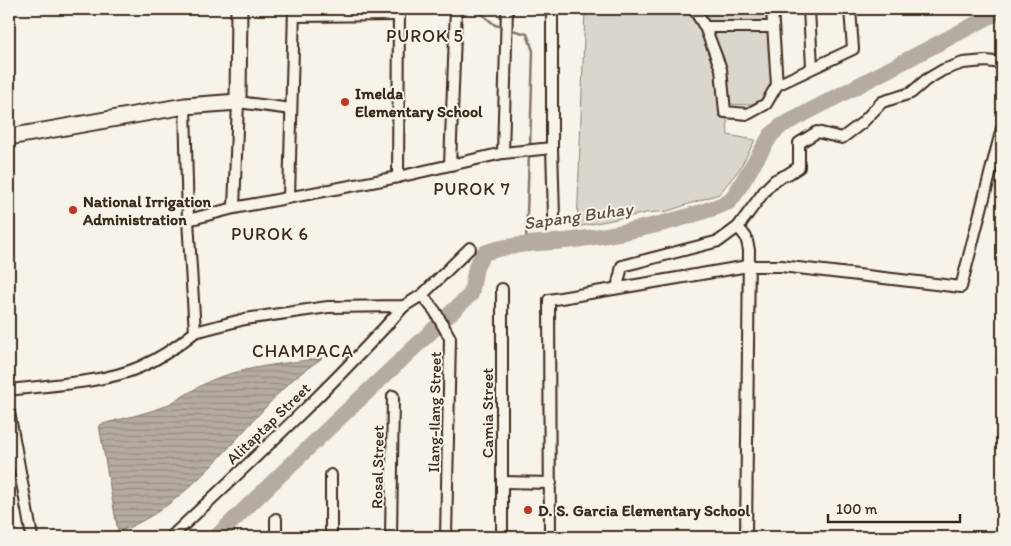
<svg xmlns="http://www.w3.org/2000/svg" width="1011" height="546" viewBox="0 0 1011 546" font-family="Itim,sans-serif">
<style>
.grass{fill:#dbd6cb;stroke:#8b8074}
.water{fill:url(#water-rules);stroke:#84786c}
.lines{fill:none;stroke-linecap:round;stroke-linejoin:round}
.stream{stroke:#84786c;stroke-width:2.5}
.river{stroke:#b4aca0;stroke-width:16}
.street-casing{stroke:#3b2a1e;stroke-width:14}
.secondary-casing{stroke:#3b2a1e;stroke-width:19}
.street{stroke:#f7f3e8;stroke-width:10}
.secondary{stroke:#f7f3e8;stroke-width:15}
.poi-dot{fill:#c8321e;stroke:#f7f3e8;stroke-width:2}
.labels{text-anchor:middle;stroke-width:4;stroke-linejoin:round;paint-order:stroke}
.poi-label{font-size:16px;font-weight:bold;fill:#3b2a1e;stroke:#f7f3e8;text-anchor:start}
.street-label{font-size:16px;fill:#3b2a1e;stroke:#f7f3e8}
.neighbourhood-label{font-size:18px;letter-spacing:1px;fill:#3b2a1e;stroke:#f7f3e8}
.water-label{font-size:18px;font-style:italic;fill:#5f5145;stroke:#f7f3e8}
</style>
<defs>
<pattern id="water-rules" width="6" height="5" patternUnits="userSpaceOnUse" patternTransform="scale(1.25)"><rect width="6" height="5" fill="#b4aca0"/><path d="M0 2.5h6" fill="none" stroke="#948c82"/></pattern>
</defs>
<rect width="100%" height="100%" fill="#f7f3e8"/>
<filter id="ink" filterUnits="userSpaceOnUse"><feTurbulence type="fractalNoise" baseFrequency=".02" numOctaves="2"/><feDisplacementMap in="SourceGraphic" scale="10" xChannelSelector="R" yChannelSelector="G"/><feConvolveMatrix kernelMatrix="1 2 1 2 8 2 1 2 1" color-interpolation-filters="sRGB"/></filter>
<g filter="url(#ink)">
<!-- grass -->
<path class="grass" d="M585 9H772L775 85C756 107 755 105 726 104L728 135 755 140 739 170 719 194 668 211 646 213 577 227Z"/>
<!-- water -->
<path class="water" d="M322 358C310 367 297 375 286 386 234 437 189 506 118 532L99 425C119 419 142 415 162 407 182 399 199 384 220 377 252 366 288 363 322 358Z"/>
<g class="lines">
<!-- stream -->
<g class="stream">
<polyline points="476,9 495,25 503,27"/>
<polyline points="508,29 527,34 533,51 530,148"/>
<polyline points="526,245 529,153"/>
<polyline points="1002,343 997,359 1002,401"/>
</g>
<!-- river -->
<path class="river" d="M216 537 329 428 471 294 476 267 484 253C515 242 549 244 581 239 631 232 682 221 729 202L734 196 771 135 781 126 1002 10"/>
<defs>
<g id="street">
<polyline points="552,9 552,148 554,216"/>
<polyline points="694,9 705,27 721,69 725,112 748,114 766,104 777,85 853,49 850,9"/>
<polyline points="772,9 777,85"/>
<polyline points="809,9 812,67"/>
<polyline points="294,16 399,15"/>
<polyline points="705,27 773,27"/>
<polyline points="503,153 507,9"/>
<polyline points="450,165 456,9"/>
<polyline points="398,177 399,9"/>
<polyline points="289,197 294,9"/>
<polyline points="234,208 238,102 291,109"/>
<polyline points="188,220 234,208 398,177 503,153 552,148"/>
<polyline points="738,227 746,237 749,250 746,537"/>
<polyline points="617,288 622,266 719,241 738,227 766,189 775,180 788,174 799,167 799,143 817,132 842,138 862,123 882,102 911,93 926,80 943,70 963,63 986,61 1002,63"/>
<polyline points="422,295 435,311 450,338 446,537"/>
<polyline points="195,332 245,319 328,307 404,306 422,295 470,248"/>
<path d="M9 390C48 385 104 383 140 367 161 358 178 346 195 332L188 220 185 106"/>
<polyline points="9,412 32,537"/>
<polyline points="502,482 551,483"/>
<path d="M171 537C250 462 331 388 404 306"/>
<polyline points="276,537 276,519"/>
<polyline points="331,537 331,475"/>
<polyline points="391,537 393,396"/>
<polyline points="502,537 502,289"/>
<polyline points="550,537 549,300 748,266 781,266 961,287 1002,128"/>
</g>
<polyline id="secondary" points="9,137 185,106 238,102 239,9"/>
</defs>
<!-- street casing -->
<use href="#street" class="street-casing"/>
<!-- secondary casing -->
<use href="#secondary" class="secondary-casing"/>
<!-- street -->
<use href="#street" class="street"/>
<!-- secondary -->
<use href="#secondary" class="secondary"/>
</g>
</g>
<!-- markers -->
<g class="poi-dot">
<circle cx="345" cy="102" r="5"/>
<circle cx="73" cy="210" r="5"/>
<circle cx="528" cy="510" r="5"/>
</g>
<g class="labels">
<!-- poi labels -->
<g class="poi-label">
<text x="355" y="99">Imelda<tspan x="355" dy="18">Elementary School</tspan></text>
<text x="83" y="207">National Irrigation<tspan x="83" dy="18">Administration</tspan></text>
<text x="538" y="516">D. S. Garcia Elementary School</text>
</g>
<!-- street labels -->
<g class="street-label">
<text transform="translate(434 412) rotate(-89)" y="6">Ilang-Ilang Street</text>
<text transform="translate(487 413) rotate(-90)" y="6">Camia Street</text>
<text transform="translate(268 423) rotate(-44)" y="6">Alitaptap Street</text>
<text transform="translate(377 467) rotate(-89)" y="6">Rosal Street</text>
</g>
<!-- neighbourhood labels -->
<g class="neighbourhood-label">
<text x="425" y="42">PUROK 5</text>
<text x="472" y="195">PUROK 7</text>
<text x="270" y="240">PUROK 6</text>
<text x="303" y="357">CHAMPACA</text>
</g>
<!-- water labels -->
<g class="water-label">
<text transform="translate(578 216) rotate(-8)" y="6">Sapang Buhay</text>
</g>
</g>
<!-- margin -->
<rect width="1011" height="546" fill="none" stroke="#f7f3e8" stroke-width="30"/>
<rect x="15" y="15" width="981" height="516" fill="none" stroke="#3b2a1e" stroke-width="2" filter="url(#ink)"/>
<!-- scale -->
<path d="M828 514v8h132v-8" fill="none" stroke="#3b2a1e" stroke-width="2.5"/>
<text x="836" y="514" font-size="15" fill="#3b2a1e" stroke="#f7f3e8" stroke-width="4" paint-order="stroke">100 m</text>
</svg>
